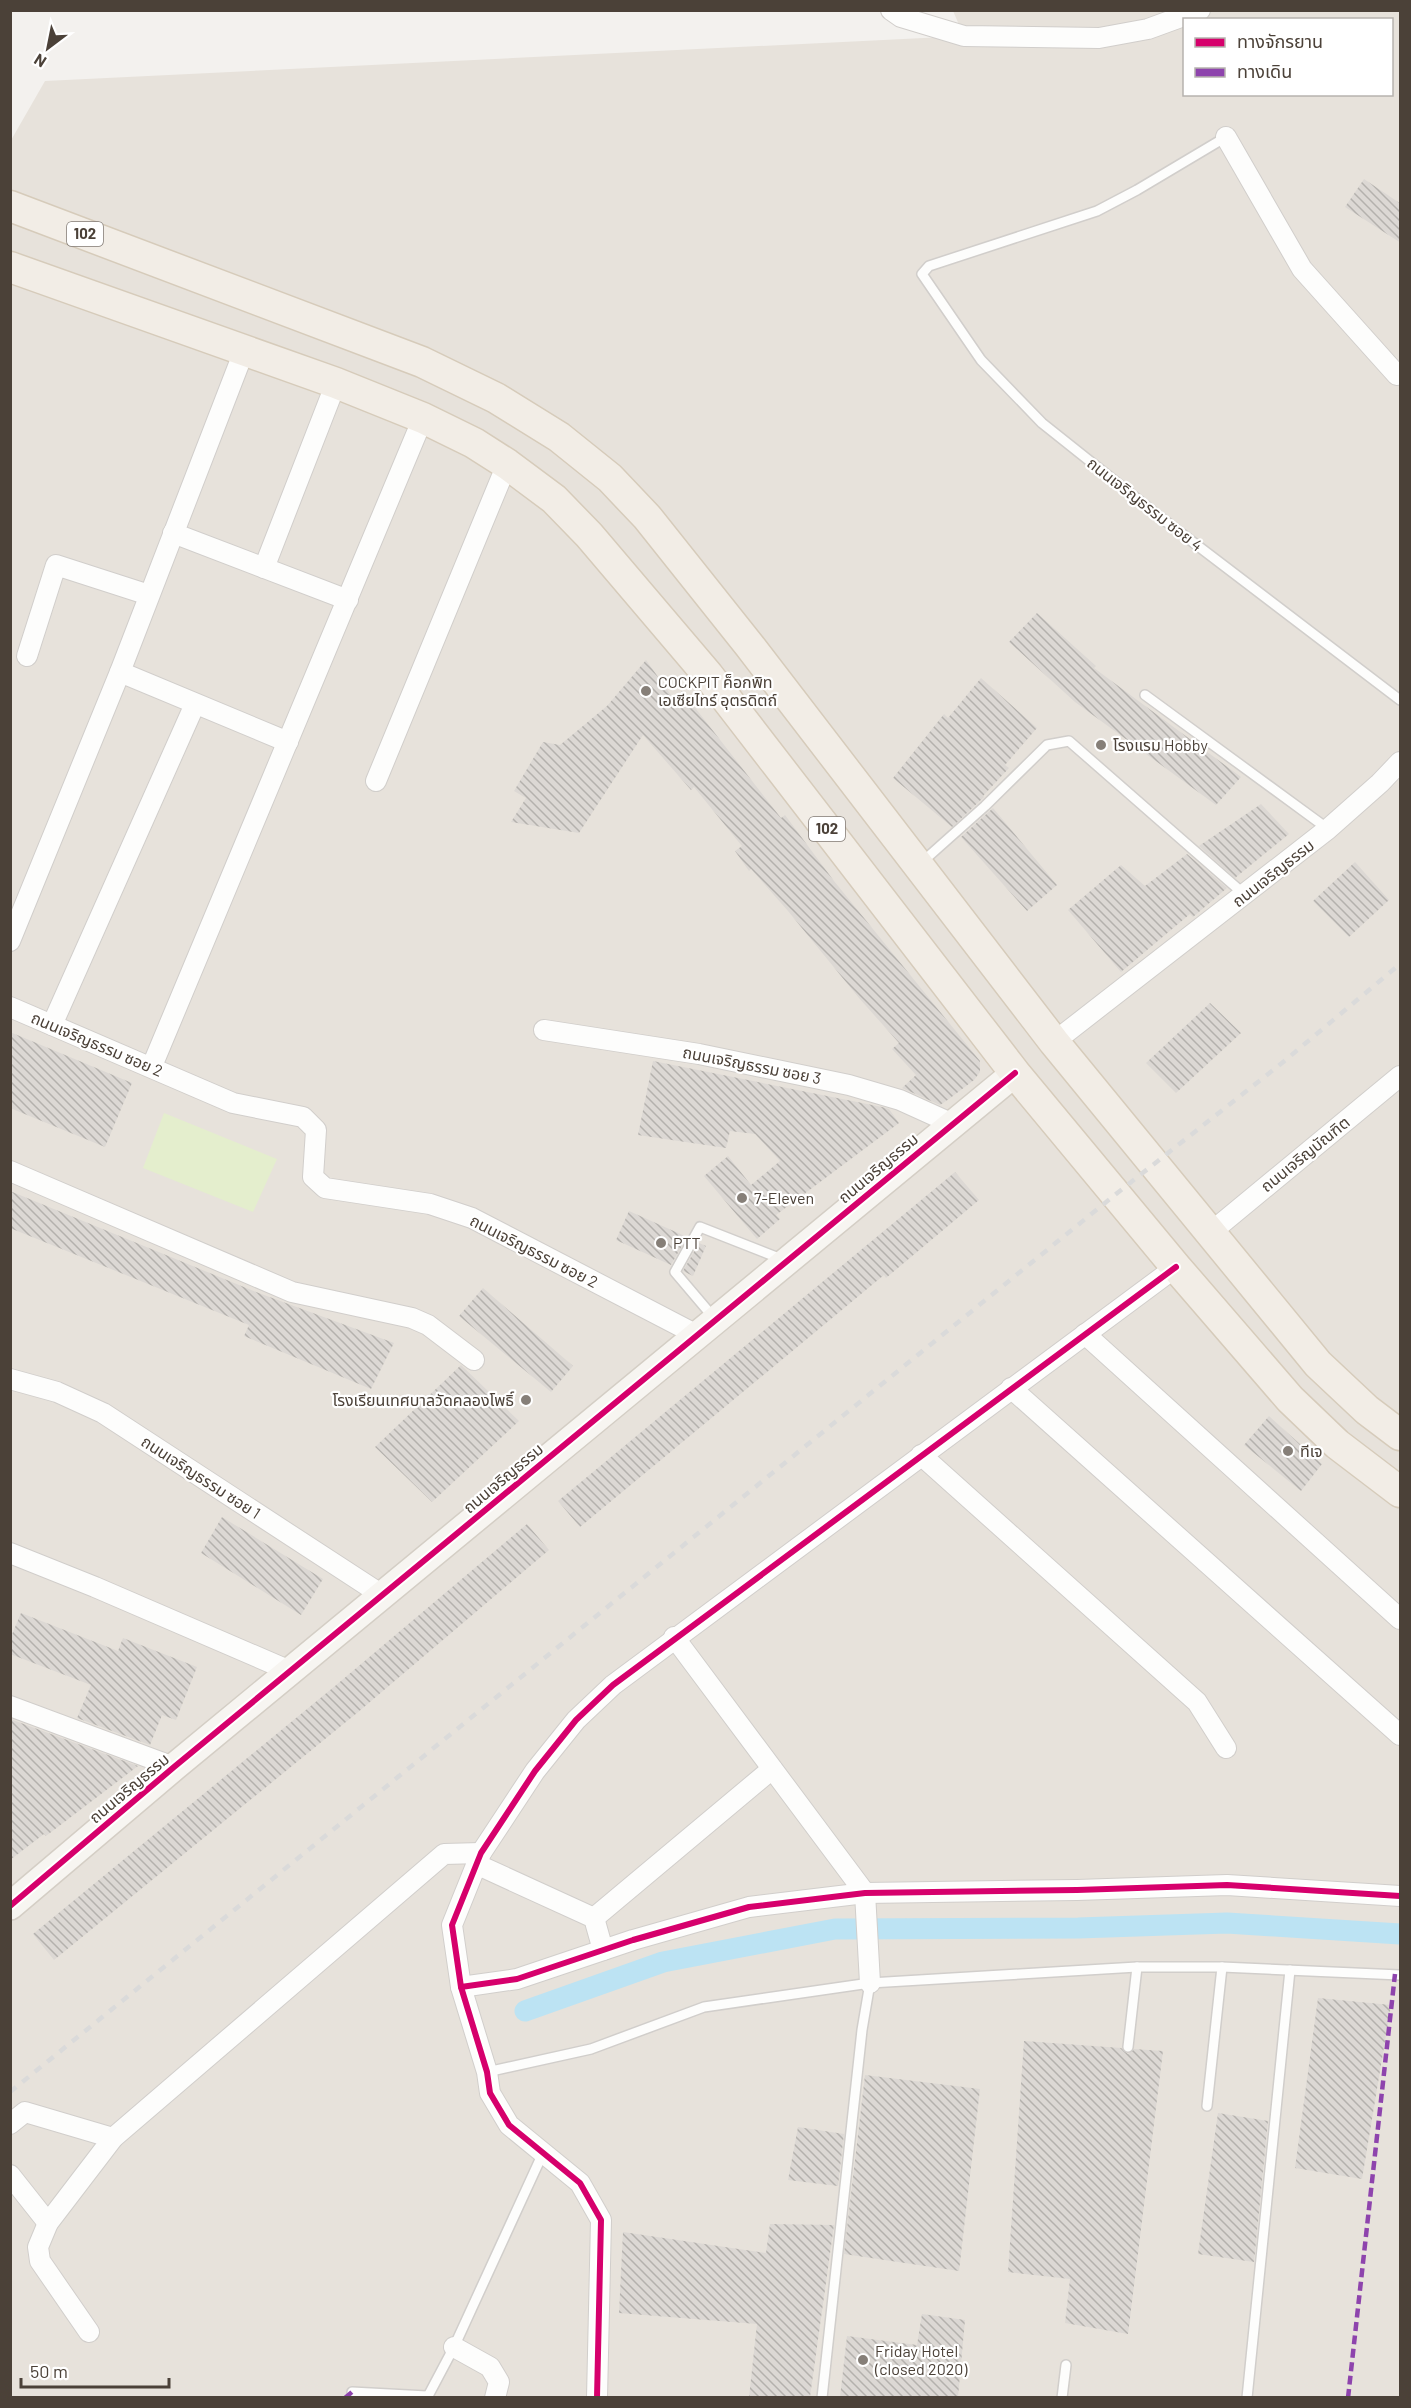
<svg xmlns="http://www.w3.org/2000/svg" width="1411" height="2408" viewBox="0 0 1411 2408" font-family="Barlow,'Noto Sans Thai',sans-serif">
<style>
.residential{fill:#e7e2db;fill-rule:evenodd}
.garden{fill:#e4eecd}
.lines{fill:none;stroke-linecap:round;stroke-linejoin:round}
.canal{stroke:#bce3f3;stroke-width:21}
.building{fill:url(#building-back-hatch)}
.lane-casing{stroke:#d1cecb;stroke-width:12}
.street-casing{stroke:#d1cecb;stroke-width:22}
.secondary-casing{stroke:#d4cec5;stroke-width:30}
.primary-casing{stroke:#d6cbba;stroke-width:33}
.lane{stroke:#fdfdfc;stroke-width:9}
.street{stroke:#fdfdfc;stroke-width:20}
.secondary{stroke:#f7f5f1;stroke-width:27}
.primary{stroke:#f2ede6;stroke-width:30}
.rail{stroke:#dadada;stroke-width:4.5;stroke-dasharray:8 8;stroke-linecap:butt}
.quiet{stroke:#8e44ad;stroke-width:4.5;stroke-dasharray:9 4.5;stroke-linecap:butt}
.cycleway-casing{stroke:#fff;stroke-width:10}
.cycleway{stroke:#d6006c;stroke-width:6}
.poi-dot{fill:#867f78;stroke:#fff;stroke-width:2}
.labels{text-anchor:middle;stroke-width:4.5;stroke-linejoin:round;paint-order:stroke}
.shield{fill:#fff;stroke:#817a74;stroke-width:1.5}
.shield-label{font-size:15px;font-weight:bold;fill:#4b4138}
.street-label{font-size:16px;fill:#4b4138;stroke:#fff}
.poi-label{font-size:16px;fill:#4b4138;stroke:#fff;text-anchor:start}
</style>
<defs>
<pattern id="building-back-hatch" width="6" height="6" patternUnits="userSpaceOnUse" patternTransform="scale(1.5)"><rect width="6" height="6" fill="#dcd8d4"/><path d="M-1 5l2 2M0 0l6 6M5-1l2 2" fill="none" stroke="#b4b1ad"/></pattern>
</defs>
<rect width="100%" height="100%" fill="#f3f1ee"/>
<!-- residential -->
<path class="residential" d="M953 11H1400V2397L11 2398 10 142 45 81 964 36ZM1184 20H1392V94H1184Z"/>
<!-- garden -->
<polygon class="garden" points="164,1113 277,1159 253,1212 143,1168"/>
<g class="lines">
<!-- canal -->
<polyline class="canal" points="525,2011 663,1962 835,1929 1078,1928 1227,1923 1400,1934"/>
</g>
<!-- building -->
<g class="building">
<polygon points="1364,179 1401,204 1401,243 1345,207"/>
<polygon points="1037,613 1096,666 1094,668 1241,777 1216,805 1075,702 1009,642"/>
<polygon points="646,660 673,698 682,691 781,818 785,815 834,881 980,1061 980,1072 974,1080 949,1099 940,1105 902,1088 916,1075 892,1049 899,1043 859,998 788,911 751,869 749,871 735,851 742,846 694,787 691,790 643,735 579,833 511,822 526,798 514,791 543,742 560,745 607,706"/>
<polygon points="981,678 1037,728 1005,765 1009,768 983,796 984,797 952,827 893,778 944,714 948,718"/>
<polygon points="1261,804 1289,834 1235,878 1199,846"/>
<polygon points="993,808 1057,885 1027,911 961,837"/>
<polygon points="1187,854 1227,888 1193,917 1190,914 1121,972 1068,910 1121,865 1145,886"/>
<polygon points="1355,862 1389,900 1349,937 1313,901"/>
<polygon points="1210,1003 1241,1033 1176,1093 1146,1063"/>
<polygon points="10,1032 132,1083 105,1147 10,1108"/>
<polygon points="653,1061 882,1107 889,1109 899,1123 776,1215 780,1219 757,1239 704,1176 728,1156 751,1185 780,1161 755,1134 730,1131 726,1148 638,1135"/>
<polygon points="955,1172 979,1200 886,1278 884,1275 580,1527 558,1501"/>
<polygon points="10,1191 256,1292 394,1343 371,1389 244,1336 249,1325 10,1228"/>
<polygon points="629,1211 687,1237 671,1265 616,1240"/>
<polygon points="699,1243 706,1246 693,1276 683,1271"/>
<polygon points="483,1288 573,1366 551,1392 459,1316"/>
<polygon points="461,1365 519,1421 432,1502 375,1447"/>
<polygon points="1269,1416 1322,1464 1301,1491 1244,1445"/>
<polygon points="222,1517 323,1579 301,1615 201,1553"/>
<polygon points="527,1524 549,1550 357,1713 54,1960 33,1934 335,1686"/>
<polygon points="21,1613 118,1651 123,1638 197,1667 176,1720 162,1715 150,1745 77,1718 91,1685 10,1654 10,1639"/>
<polygon points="10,1719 138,1766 46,1836 44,1834 10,1860"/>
<polygon points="1318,1998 1391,2005 1362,2179 1295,2168"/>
<polygon points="1024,2041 1121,2048 1128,2054 1134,2049 1163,2051 1128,2334 1065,2323 1070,2279 1008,2272"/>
<polygon points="865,2075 980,2089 959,2271 844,2254"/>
<polygon points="1218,2113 1268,2121 1254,2262 1198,2254"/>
<polygon points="798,2127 844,2134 838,2186 788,2180"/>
<polygon points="770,2224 834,2225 810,2397 749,2397 757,2324 619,2313 623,2232 766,2253"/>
<polygon points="922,2314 965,2320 958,2397 840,2397 847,2336 917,2345"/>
</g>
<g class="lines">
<defs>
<g id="lane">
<polyline points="1226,137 1137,190 1097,211 929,266 922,274 981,360 1042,423 1160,517 1400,700"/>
<polyline points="1145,695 1328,829"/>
<polyline points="921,863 985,806 1047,745 1069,741 1245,895"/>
<polyline points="714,1318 675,1272 700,1227 784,1260"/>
<polyline points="1128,2047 1137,1967"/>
<polyline points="487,2072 591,2049 704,2007 870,1983 1137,1967 1222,1967 1400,1975"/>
<polyline points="1207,2106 1222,1967"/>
<polyline points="352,2392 427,2396"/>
<polyline points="427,2398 454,2347 543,2153"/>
<polyline points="822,2398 862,2030 870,1983"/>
<polyline points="1062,2398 1066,2365"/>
<polyline points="1247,2398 1290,1970"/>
</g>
<g id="street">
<polyline points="891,10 901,17 964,36 1099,38 1148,29 1200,10"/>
<polyline points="1226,137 1302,269 1397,375"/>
<polyline points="173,533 348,600"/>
<polyline points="264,568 336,383"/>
<polyline points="27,656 56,565 149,595"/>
<polyline points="120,672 288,742"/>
<polyline points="376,781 507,464"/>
<polyline points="10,941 120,672 244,351"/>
<polyline points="10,1007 233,1103 303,1117 316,1130 313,1177 325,1188 430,1204 472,1218 697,1335"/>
<polyline points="52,1025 195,704"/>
<polyline points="544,1030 699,1054 849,1085 900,1100 953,1124"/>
<polyline points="1054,1042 1328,829 1380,783 1400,762"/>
<polyline points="152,1066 423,418"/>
<polyline points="10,1171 292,1292 412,1318 428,1325 474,1360"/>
<polyline points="1210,1233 1400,1076"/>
<polyline points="1085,1334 1400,1619"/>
<polyline points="10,1379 57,1392 103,1413 382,1595"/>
<polyline points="1011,1388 1400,1735"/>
<polyline points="921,1455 1197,1702 1226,1748"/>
<polyline points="10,1553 95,1587 290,1671"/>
<polyline points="674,1637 865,1893 870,1983"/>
<polyline points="10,1706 174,1767"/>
<polyline points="476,1864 594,1918 603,1950"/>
<polyline points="594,1918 772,1769"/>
<polyline points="461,1987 517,1979 633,1940 749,1907 865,1893 1077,1890 1227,1885 1400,1896"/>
<polyline points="10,2124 25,2112 113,2138"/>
<polyline points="10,2175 48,2223"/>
<polyline points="89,2332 40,2261 38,2247 48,2223 113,2138 444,1854 481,1853"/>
<polyline points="454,2347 490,2367 499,2382 495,2398"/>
<polyline points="597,2398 601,2220 580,2183 509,2125 490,2093 487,2072 461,1987 452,1925 481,1853 535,1771 576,1720 613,1685 1176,1267"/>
</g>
<polyline id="secondary" points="10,1906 174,1767 1015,1073"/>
<g id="primary">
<polyline points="10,206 422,362 496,398 559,437 610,478 647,517 749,645 1054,1042 1318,1364 1367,1410 1400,1435"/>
<polyline points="10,267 336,383 423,418 474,443 507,464 554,499 589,535 708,675 1015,1073 1176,1267 1290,1399 1337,1444 1400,1492"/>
</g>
</defs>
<!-- lane casing -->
<use href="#lane" class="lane-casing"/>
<!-- street casing -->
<use href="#street" class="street-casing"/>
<!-- secondary casing -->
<use href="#secondary" class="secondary-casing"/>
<!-- primary casing -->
<use href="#primary" class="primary-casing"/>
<!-- lane -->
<use href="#lane" class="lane"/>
<!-- street -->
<use href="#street" class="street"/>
<!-- secondary -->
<use href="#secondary" class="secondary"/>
<!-- primary -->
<use href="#primary" class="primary"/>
<!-- rail -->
<polyline class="rail" points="10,2092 1116,1194 1282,1063 1400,964"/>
<!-- quiet -->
<g class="quiet">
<polyline points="345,2398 352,2392"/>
<polyline points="1348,2398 1395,1974"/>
</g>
<defs>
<g id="cycleway">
<polyline points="10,1906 174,1767 1015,1073"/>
<polyline points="461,1987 517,1979 633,1940 749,1907 865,1893 1077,1890 1227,1885 1400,1896"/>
<polyline points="597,2398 601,2220 580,2183 509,2125 490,2093 487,2072 461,1987 452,1925 481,1853 535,1771 576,1720 613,1685 1176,1267"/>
</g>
</defs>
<!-- cycleway casing -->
<use href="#cycleway" class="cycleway-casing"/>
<!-- cycleway -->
<use href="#cycleway" class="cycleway"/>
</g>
<!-- markers -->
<g class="poi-dot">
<circle cx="646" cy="691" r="6"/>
<circle cx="1101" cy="745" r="6"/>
<circle cx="742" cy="1198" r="6"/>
<circle cx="661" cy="1243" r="6"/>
<circle cx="526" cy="1400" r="6"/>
<circle cx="1288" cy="1451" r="6"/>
<circle cx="863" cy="2360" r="6"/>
</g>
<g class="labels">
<!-- shield labels -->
<g class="shield">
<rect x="67" y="222" width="36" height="24" rx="4.5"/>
<rect x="809" y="817" width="36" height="24" rx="4.5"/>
</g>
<g class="shield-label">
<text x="85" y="239">102</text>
<text x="827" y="834">102</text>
</g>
<!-- street labels -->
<g class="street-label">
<text transform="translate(1145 504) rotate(38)" y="6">ถนนเจริญธรรม ซอย 4</text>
<text transform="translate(1273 873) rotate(-38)" y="6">ถนนเจริญธรรม</text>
<text transform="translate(97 1044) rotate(23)" y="6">ถนนเจริญธรรม ซอย 2</text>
<text transform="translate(752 1065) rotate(11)" y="6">ถนนเจริญธรรม ซอย 3</text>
<text transform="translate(1305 1154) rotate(-39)" y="6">ถนนเจริญบัณฑิต</text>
<text transform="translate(878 1168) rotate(-40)" y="6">ถนนเจริญธรรม</text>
<text transform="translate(534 1251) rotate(27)" y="6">ถนนเจริญธรรม ซอย 2</text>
<text transform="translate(201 1477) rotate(33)" y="6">ถนนเจริญธรรม ซอย 1</text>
<text transform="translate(503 1478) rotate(-40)" y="6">ถนนเจริญธรรม</text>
<text transform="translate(129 1788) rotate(-40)" y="6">ถนนเจริญธรรม</text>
</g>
<!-- poi labels -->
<g class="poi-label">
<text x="658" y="688">COCKPIT ค็อกพิท<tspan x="658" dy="18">เอเซียไทร์ อุตรดิตถ์</tspan></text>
<text x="1113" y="751">โรงแรม Hobby</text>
<text x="754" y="1204">7-Eleven</text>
<text x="673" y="1249">PTT</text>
<text x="514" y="1406" text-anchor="end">โรงเรียนเทศบาลวัดคลองโพธิ์</text>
<text x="1300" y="1457">ทีเจ</text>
<text x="875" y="2357">Friday Hotel<tspan x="875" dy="18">(closed 2020)</tspan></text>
</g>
</g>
<!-- border -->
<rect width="1411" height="2408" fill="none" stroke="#4b4138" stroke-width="24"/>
<!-- legend -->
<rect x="1183" y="18" width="210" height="78" fill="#ffffff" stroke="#b7b3af" stroke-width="1.5"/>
<rect x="1195" y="38" width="30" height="9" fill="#d6006c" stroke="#b7b3af" stroke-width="1.5"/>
<text x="1237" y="48" font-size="18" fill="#4b4138">ทางจักรยาน</text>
<rect x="1195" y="68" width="30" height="9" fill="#8e44ad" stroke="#b7b3af" stroke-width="1.5"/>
<text x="1237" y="78" font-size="18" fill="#4b4138">ทางเดิน</text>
<!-- north arrow -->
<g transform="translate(48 48) rotate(212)" stroke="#ffffff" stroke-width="4.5" paint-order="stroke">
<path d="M0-4.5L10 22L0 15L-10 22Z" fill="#4b4138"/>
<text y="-9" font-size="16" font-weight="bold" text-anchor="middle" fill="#4b4138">N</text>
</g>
<!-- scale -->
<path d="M21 2378v9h148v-9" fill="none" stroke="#4b4138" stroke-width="3"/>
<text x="30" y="2378" font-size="18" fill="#4b4138" stroke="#ffffff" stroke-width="4.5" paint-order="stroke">50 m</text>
</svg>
